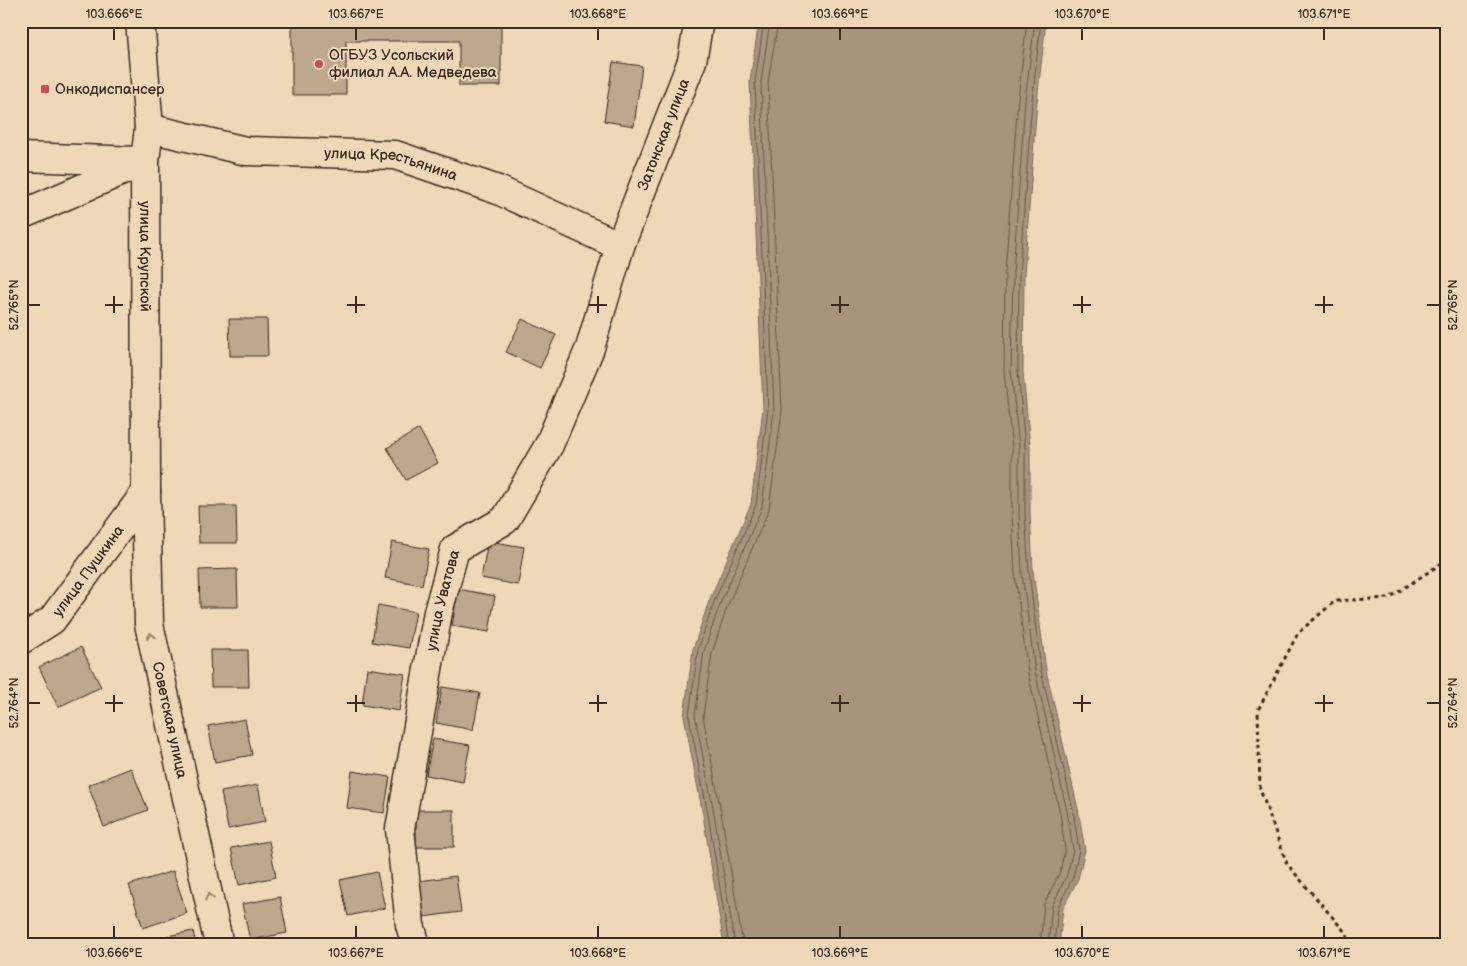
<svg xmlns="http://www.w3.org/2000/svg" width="1467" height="966" viewBox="0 0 1467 966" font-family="'Balsamiq Sans',sans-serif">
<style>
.water{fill:#a8947c;stroke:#7c6a56}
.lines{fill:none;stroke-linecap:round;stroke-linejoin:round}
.shore{stroke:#675444;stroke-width:1}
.building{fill:#bda78d;stroke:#3b2a1e}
.minor-casing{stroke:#3b2a1e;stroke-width:31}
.path{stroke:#3b2a1e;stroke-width:3;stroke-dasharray:4 4;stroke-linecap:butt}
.minor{stroke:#efd8b8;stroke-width:28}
.oneway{stroke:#95816b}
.ticks{fill:none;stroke:#3b2a1e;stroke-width:2}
.poi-dot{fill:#d1495b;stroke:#efd8b8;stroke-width:2}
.labels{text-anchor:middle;stroke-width:4;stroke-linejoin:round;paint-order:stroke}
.poi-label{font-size:15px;fill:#3b2a1e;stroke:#efd8b8;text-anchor:start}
.street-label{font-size:15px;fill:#3b2a1e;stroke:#efd8b8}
.neatline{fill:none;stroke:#3b2a1e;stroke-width:2}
.ticks-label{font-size:12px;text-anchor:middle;fill:#3b2a1e}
</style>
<rect width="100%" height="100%" fill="#efd8b8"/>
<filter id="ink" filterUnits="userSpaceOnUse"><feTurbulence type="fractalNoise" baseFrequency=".02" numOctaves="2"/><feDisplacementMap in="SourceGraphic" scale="10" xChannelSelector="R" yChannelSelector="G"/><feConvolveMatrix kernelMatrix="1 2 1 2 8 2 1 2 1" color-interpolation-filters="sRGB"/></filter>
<g filter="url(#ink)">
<!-- water -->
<polygon class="water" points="759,21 1046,21 1037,101 1024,275 1023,372 1030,447 1030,514 1033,571 1046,670 1078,809 1085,850 1078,879 1063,908 1059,945 724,945 703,815 684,716 693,649 709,601 751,504 763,409 750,81"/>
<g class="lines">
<!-- shore -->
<g class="shore">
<polyline points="1027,21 1018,99 1005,273 1004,371 1012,448 1012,515 1015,574 1028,673 1060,813 1065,849 1060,872 1044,904 1040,945"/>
<polyline points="1035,21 1025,100 1013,274 1011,371 1019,447 1019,515 1022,573 1035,671 1067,811 1073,850 1067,875 1052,906 1048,945"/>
<polyline points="1041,21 1032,101 1019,275 1018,371 1025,447 1025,514 1029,572 1041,670 1073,810 1079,850 1073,877 1058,907 1054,945"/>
<polyline points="729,945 708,814 689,716 698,650 714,602 756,505 768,409 755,82 764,21"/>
<polyline points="735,945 714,813 695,716 704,651 720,604 762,507 774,410 761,82 770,21"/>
<polyline points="743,945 721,812 703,716 712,653 727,607 769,509 782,411 768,82 778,21"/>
</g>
</g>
<!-- building -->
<g class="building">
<polygon points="292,21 501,21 501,86 459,86 459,41 346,41 346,95 292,95"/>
<polygon points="613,62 642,66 634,126 604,121"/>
<polygon points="229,319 267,319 268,356 230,356"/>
<polygon points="522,319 556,335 540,368 506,352"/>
<polygon points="419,429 438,463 406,480 387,448"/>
<polygon points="198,506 236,506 237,543 199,543"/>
<polygon points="488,541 524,547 518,585 481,578"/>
<polygon points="392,542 429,549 422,585 385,578"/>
<polygon points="237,569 238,607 200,607 199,570"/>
<polygon points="458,589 495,596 489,632 452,626"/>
<polygon points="378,605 416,612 409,648 372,642"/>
<polygon points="81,647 101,687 58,707 39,667"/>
<polygon points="210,650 248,650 249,687 211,687"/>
<polygon points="367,668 405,674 399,711 362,705"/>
<polygon points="442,687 480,693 473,730 436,723"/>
<polygon points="245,719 252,755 215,762 208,726"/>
<polygon points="433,739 470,745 463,782 426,775"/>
<polygon points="131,768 148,810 104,827 88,785"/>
<polygon points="352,771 390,777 384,813 347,808"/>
<polygon points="258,785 265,822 228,829 221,792"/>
<rect x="416" y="810" width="38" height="37"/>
<polygon points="269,841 276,877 239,885 231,848"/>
<polygon points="173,871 187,913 143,928 129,885"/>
<polygon points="377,872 385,908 348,916 340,880"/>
<polygon points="456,876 461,912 423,917 419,881"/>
<polygon points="280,897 287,933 250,940 242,904"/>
<polygon points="193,931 196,945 148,945 147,940"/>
</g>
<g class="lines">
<defs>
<g id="minor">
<path id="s1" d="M140 21 149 128 145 161 146 492 149 624 219 945"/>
<path id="s2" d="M149 128 246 151 395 155 498 190 620 246"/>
<polyline points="21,157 139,161"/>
<polyline points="21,215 145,161"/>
<path id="s3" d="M21 640 52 620 146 492"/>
<path id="s4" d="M416 945 410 925 400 829 438 612 455 549 505 520 549 445 590 348 620 246 692 61 699 21"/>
</g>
</defs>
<!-- minor casing -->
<use href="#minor" class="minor-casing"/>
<!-- path -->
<polyline class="path" points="1352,945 1345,932 1287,864 1260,789 1258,710 1298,633 1335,601 1389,598 1442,563 1446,552"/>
<!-- minor -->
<use href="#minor" class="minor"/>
</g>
<!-- one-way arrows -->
<defs><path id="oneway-chevron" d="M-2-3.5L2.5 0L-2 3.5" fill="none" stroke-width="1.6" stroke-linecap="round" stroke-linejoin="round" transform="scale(1.25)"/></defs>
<g class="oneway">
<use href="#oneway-chevron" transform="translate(151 636) rotate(-102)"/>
<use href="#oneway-chevron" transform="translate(209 897) rotate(-102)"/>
</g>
</g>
<!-- ticks -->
<path class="ticks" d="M114 28V40M356 28V40M598 28V40M840 28V40M1082 28V40M1324 28V40M114 296V313M356 296V313M598 296V313M840 296V313M1082 296V313M1324 296V313M28 305H40M105 305H123M347 305H365M589 305H607M831 305H849M1073 305H1091M1315 305H1333M1427 305H1440M114 695V712M356 695V712M598 695V712M840 695V712M1082 695V712M1324 695V712M28 703H40M105 703H123M347 703H365M589 703H607M831 703H849M1073 703H1091M1315 703H1333M1427 703H1440M114 926V938M356 926V938M598 926V938M840 926V938M1082 926V938M1324 926V938"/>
<!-- markers -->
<g class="poi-dot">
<circle cx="319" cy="64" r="5"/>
<rect x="40" y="84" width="10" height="10" rx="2.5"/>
</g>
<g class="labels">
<!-- poi labels -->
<g class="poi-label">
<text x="329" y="60">ОГБУЗ Усольский<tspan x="329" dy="17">филиал А.А. Медведева</tspan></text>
<text x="55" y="94">Онкодиспансер</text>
</g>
<!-- street labels -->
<g class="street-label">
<text dy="5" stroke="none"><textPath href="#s4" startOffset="879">Затонская улица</textPath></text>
<text dy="5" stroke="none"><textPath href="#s2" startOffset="246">улица Крестьянина</textPath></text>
<text dy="5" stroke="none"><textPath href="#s1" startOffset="236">улица Крупской</textPath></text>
<text dy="5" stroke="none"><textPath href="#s3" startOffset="98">улица Пушкина</textPath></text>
<text dy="5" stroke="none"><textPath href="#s4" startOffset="350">улица Уватова</textPath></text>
<text dy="5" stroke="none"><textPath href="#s1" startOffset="702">Советская улица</textPath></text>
</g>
</g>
<!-- margin -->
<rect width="1467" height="966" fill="none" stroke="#efd8b8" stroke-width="55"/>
<rect x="28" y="28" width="1412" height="910" class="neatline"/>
<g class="ticks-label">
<text x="114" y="18">103.666°E</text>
<text x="356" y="18">103.667°E</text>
<text x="598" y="18">103.668°E</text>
<text x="840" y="18">103.669°E</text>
<text x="1082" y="18">103.670°E</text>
<text x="1324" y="18">103.671°E</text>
<text transform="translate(14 305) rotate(-90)" y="4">52.765°N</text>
<text transform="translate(1453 305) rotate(-90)" y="4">52.765°N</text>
<text transform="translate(14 703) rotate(-90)" y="4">52.764°N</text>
<text transform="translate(1453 703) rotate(-90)" y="4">52.764°N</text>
<text x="114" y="957">103.666°E</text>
<text x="356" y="957">103.667°E</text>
<text x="598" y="957">103.668°E</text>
<text x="840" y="957">103.669°E</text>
<text x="1082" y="957">103.670°E</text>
<text x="1324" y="957">103.671°E</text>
</g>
</svg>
